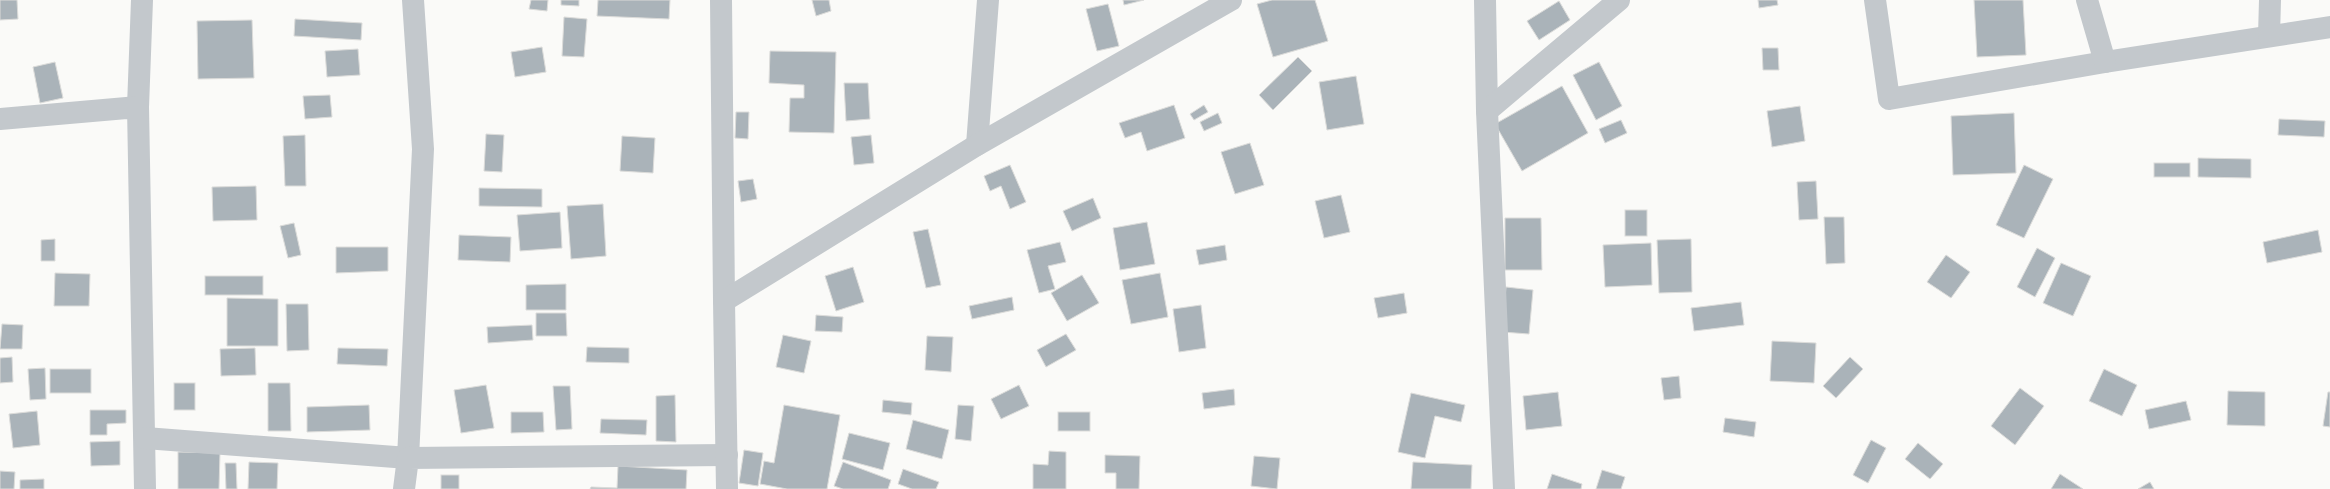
<svg xmlns="http://www.w3.org/2000/svg" width="2330" height="489" viewBox="0 0 2330 489" font-family="'Fira Sans',sans-serif">
<style>
.building{fill:#aab3b9;stroke:#dcdcda}
.lines{fill:none;stroke-linecap:round;stroke-linejoin:round}
.minor{stroke:#c3c8cc;stroke-width:22}
</style>
<rect width="100%" height="100%" fill="#fafaf8"/>
<!-- building -->
<g class="building">
<polygon points="0,0 17,0 18,19 0,20"/>
<polygon points="531,0 548,0 547,11 529,9"/>
<polygon points="561,0 579,0 579,6 561,5"/>
<polygon points="598,0 670,0 669,19 597,16"/>
<polygon points="812,0 829,0 831,11 816,16"/>
<polygon points="1123,0 1144,0 1124,5"/>
<polygon points="1272,0 1315,0 1328,41 1273,57 1257,4"/>
<polygon points="1758,0 1777,0 1778,5 1759,8"/>
<polygon points="1974,0 2023,0 2026,55 1977,57"/>
<polygon points="1559,1 1570,20 1539,40 1527,21"/>
<polygon points="1108,4 1119,46 1097,51 1086,9"/>
<polygon points="564,17 587,19 584,57 562,56"/>
<polygon points="295,19 362,23 361,40 294,36"/>
<polygon points="252,20 254,78 198,79 197,21"/>
<polygon points="542,47 546,72 515,77 511,52"/>
<polygon points="1762,48 1778,48 1779,70 1763,70"/>
<polygon points="358,49 360,75 327,77 325,51"/>
<polygon points="770,51 836,52 834,133 789,132 790,98 804,98 804,85 769,83"/>
<polygon points="1298,57 1312,71 1273,110 1259,95"/>
<polygon points="55,62 63,98 40,103 33,67"/>
<polygon points="1599,62 1622,106 1596,120 1573,75"/>
<polygon points="1356,76 1364,124 1327,130 1319,82"/>
<polygon points="844,83 868,83 870,119 846,121"/>
<polygon points="1562,86 1588,133 1522,171 1495,124"/>
<polygon points="330,95 332,117 305,119 303,96"/>
<polygon points="1174,105 1185,138 1147,151 1141,132 1125,138 1119,123"/>
<polygon points="1204,105 1208,112 1194,120 1190,114"/>
<polygon points="1800,106 1805,141 1772,147 1767,111"/>
<polygon points="736,112 749,112 748,139 735,138"/>
<polygon points="1218,113 1222,123 1204,131 1200,122"/>
<polygon points="2014,113 2016,173 1953,175 1951,116"/>
<polygon points="2279,119 2325,121 2324,137 2278,135"/>
<polygon points="1621,120 1627,133 1605,143 1599,129"/>
<polygon points="486,134 504,135 502,172 484,171"/>
<polygon points="305,135 306,186 285,186 283,136"/>
<polygon points="871,135 874,163 854,165 851,137"/>
<polygon points="622,136 655,138 653,173 620,171"/>
<polygon points="1250,143 1264,185 1235,194 1221,152"/>
<polygon points="2198,158 2251,159 2251,178 2198,177"/>
<rect x="2154" y="163" width="36" height="14"/>
<polygon points="1010,165 1026,202 1010,209 1001,186 990,191 984,176"/>
<polygon points="2024,165 2053,179 2024,238 1996,225"/>
<polygon points="753,179 757,199 741,202 738,181"/>
<polygon points="1816,181 1818,219 1799,220 1797,182"/>
<polygon points="256,186 257,220 213,221 212,187"/>
<polygon points="479,188 542,189 542,207 479,206"/>
<polygon points="1341,195 1350,232 1324,238 1315,201"/>
<polygon points="1093,198 1101,218 1072,231 1063,211"/>
<polygon points="603,204 606,256 571,259 567,206"/>
<rect x="1625" y="210" width="22" height="26"/>
<polygon points="560,212 562,248 520,251 517,215"/>
<polygon points="1824,217 1844,217 1845,263 1826,264"/>
<polygon points="1505,218 1541,218 1542,270 1505,270"/>
<polygon points="1147,222 1155,264 1120,270 1113,228"/>
<polygon points="294,223 301,255 288,258 280,226"/>
<polygon points="928,229 941,285 926,288 913,232"/>
<polygon points="2318,230 2322,252 2267,263 2263,242"/>
<polygon points="459,235 511,237 510,262 458,260"/>
<polygon points="55,239 55,261 41,261 41,240"/>
<polygon points="1691,239 1692,292 1659,293 1657,240"/>
<polygon points="1060,242 1066,262 1048,266 1055,289 1039,293 1027,250"/>
<polygon points="1651,243 1652,285 1605,287 1603,245"/>
<polygon points="1225,245 1227,260 1199,265 1196,250"/>
<polygon points="336,247 388,247 388,271 336,273"/>
<polygon points="2037,248 2055,258 2035,297 2017,287"/>
<polygon points="1946,255 1970,272 1951,298 1927,282"/>
<polygon points="2061,263 2091,276 2073,316 2043,303"/>
<polygon points="853,267 864,302 836,311 825,276"/>
<polygon points="55,273 90,274 89,306 54,306"/>
<polygon points="1160,273 1168,317 1131,324 1122,280"/>
<polygon points="1082,275 1099,303 1067,321 1051,293"/>
<rect x="205" y="276" width="58" height="19"/>
<polygon points="566,284 566,310 526,310 526,285"/>
<polygon points="1506,287 1533,290 1529,334 1502,332"/>
<polygon points="1404,293 1407,313 1378,318 1374,298"/>
<polygon points="1012,297 1014,310 972,319 969,306"/>
<polygon points="227,298 278,299 278,346 227,346"/>
<polygon points="1741,302 1744,325 1694,331 1691,308"/>
<polygon points="286,304 308,304 309,350 287,351"/>
<polygon points="1201,305 1206,348 1179,352 1173,309"/>
<polygon points="536,313 566,313 567,336 536,336"/>
<polygon points="816,315 843,317 842,332 815,331"/>
<polygon points="2,324 23,325 22,349 0,349"/>
<polygon points="532,325 533,340 488,343 487,327"/>
<polygon points="1066,334 1076,350 1046,367 1037,350"/>
<polygon points="783,335 811,341 804,373 776,367"/>
<polygon points="927,336 953,337 951,372 925,370"/>
<polygon points="1772,341 1816,343 1814,383 1770,381"/>
<polygon points="587,347 629,348 629,363 586,362"/>
<polygon points="255,348 256,375 221,376 220,349"/>
<polygon points="338,348 388,349 387,366 337,364"/>
<polygon points="12,357 13,382 0,383 0,358"/>
<polygon points="1850,357 1863,369 1836,398 1823,386"/>
<polygon points="45,368 46,399 30,400 28,369"/>
<rect x="50" y="369" width="41" height="24"/>
<polygon points="2104,369 2137,385 2122,416 2089,401"/>
<polygon points="1679,376 1681,398 1664,400 1661,378"/>
<rect x="174" y="383" width="21" height="27"/>
<polygon points="268,383 290,383 291,431 268,431"/>
<polygon points="486,385 494,428 461,433 454,390"/>
<polygon points="1019,385 1029,406 1001,419 991,399"/>
<polygon points="553,386 570,386 572,429 556,430"/>
<polygon points="2020,388 2044,406 2015,445 1991,426"/>
<polygon points="1234,389 1235,405 1204,409 1202,393"/>
<polygon points="2228,391 2265,392 2265,426 2227,425"/>
<polygon points="1558,392 1562,426 1526,430 1523,396"/>
<polygon points="2328,392 2330,392 2330,427 2323,426"/>
<polygon points="1411,393 1465,405 1461,422 1435,416 1425,458 1398,452"/>
<polygon points="675,395 676,442 656,441 656,396"/>
<polygon points="883,400 912,403 911,415 882,412"/>
<polygon points="2186,401 2191,420 2149,429 2145,410"/>
<polygon points="369,405 370,430 307,432 307,407"/>
<polygon points="784,405 840,415 827,489 787,489 760,484 764,461 774,463"/>
<polygon points="958,405 974,406 971,441 955,439"/>
<polygon points="90,410 126,410 126,423 107,424 107,435 90,435"/>
<polygon points="37,411 40,445 13,448 9,414"/>
<polygon points="511,412 543,412 544,432 511,433"/>
<rect x="1058" y="412" width="32" height="19"/>
<polygon points="1725,418 1756,422 1754,437 1723,432"/>
<polygon points="601,419 647,420 646,435 600,433"/>
<polygon points="913,420 949,430 942,459 906,449"/>
<polygon points="849,433 890,443 883,470 842,459"/>
<polygon points="1871,440 1886,448 1868,483 1853,475"/>
<polygon points="120,441 120,465 91,466 90,442"/>
<polygon points="1918,443 1943,464 1930,479 1905,459"/>
<polygon points="744,450 763,453 758,486 739,483"/>
<polygon points="1049,451 1066,452 1066,489 1033,489 1033,464 1048,465"/>
<polygon points="178,452 220,453 219,489 178,489"/>
<polygon points="1105,455 1140,456 1139,489 1116,489 1116,473 1105,473"/>
<polygon points="1254,456 1280,458 1277,489 1251,486"/>
<polygon points="249,462 278,463 277,489 248,489"/>
<polygon points="843,462 891,480 888,489 843,489 834,486"/>
<polygon points="1413,462 1472,465 1471,489 1411,489"/>
<polygon points="225,463 236,463 237,489 226,489"/>
<polygon points="618,466 687,470 686,489 590,489 591,487 617,488"/>
<polygon points="903,469 939,482 936,489 912,489 898,484"/>
<polygon points="1602,470 1625,477 1621,489 1596,489"/>
<polygon points="0,471 15,472 14,489 0,489"/>
<polygon points="1552,474 1582,484 1581,489 1547,489"/>
<polygon points="2060,474 2083,489 2051,489"/>
<rect x="441" y="475" width="18" height="14"/>
<polygon points="44,479 44,489 20,489 20,480"/>
<polygon points="2150,482 2154,489 2138,489"/>
</g>
<g class="lines">
<!-- minor -->
<g class="minor">
<polyline points="721,0 724,301"/>
<polyline points="1485,0 1487,111 1504,489"/>
<polyline points="1875,0 1889,99 2105,62 2330,27"/>
<polyline points="2087,0 2105,62"/>
<polyline points="2269,36 2270,0"/>
<polyline points="138,107 142,0"/>
<polyline points="1487,111 1619,0"/>
<polyline points="0,119 138,107 145,489"/>
<polyline points="977,145 988,0"/>
<polyline points="145,438 408,458 423,149 413,0"/>
<polyline points="404,489 408,458 727,455"/>
<polyline points="727,489 724,301 977,145 1231,0"/>
</g>
</g>
</svg>
